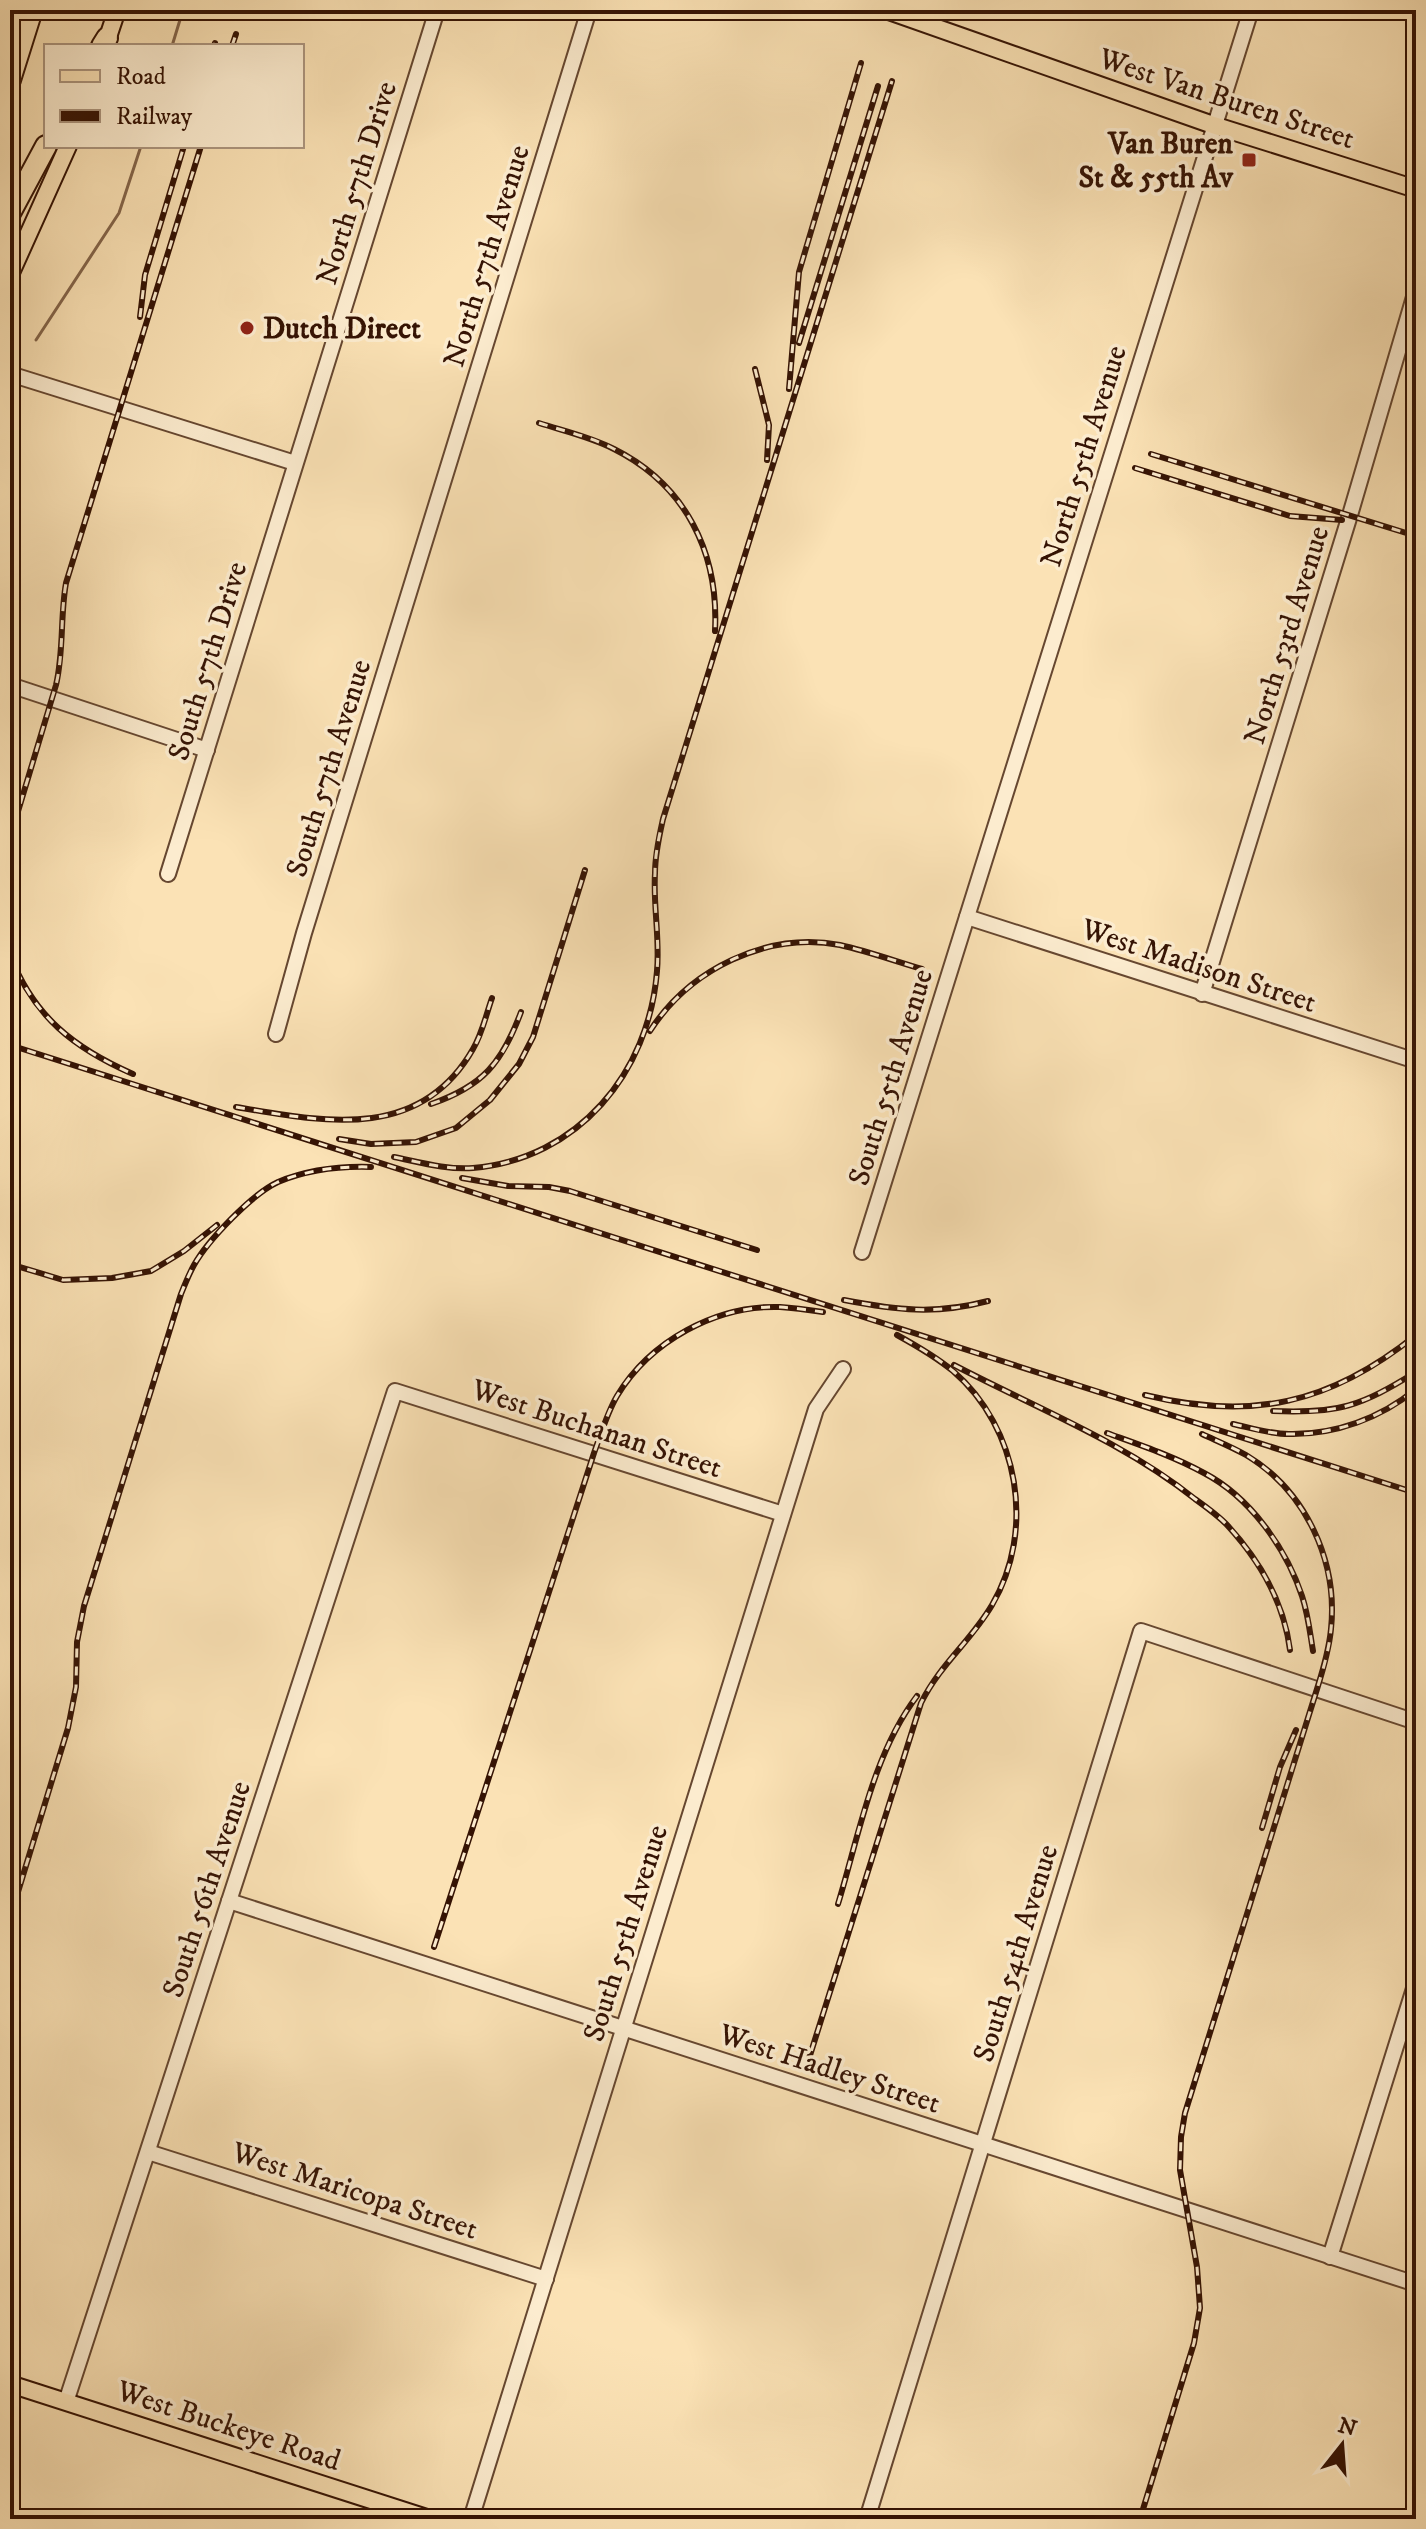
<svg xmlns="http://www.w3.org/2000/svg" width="1426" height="2529" viewBox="0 0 1426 2529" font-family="'IM FELL DW Pica',serif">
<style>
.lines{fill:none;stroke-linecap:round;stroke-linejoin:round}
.stream{stroke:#84654a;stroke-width:3}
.minor-casing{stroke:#664730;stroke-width:18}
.major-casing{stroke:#351304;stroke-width:20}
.highway-casing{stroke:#351304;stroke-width:24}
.minor{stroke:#fceccf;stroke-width:14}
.major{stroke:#fbe2b5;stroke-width:16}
.highway{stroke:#fbe2b5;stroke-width:20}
.rail-casing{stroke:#351304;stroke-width:6}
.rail{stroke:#fceccf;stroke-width:3;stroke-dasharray:9;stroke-linecap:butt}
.poi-dot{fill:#8f2418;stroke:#fceccf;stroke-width:3}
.labels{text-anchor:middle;stroke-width:7;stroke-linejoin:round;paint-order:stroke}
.street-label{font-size:30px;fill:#351304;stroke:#fceccf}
.poi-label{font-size:30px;font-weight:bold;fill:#351304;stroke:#fceccf;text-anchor:end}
</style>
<rect width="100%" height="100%" fill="#fbe2b5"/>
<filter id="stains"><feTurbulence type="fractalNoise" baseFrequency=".0025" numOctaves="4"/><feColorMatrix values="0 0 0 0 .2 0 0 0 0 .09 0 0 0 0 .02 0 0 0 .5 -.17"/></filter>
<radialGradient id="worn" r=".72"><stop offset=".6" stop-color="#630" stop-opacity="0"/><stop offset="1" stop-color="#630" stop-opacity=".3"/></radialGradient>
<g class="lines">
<!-- stream -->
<g class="stream">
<polyline points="172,46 183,10"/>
<polyline points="36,340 119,213 141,146"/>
</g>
<defs>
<g id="minor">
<polyline points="10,374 295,463"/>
<polyline points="10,685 207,750"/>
<polyline points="168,874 437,10"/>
<polyline points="967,917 1416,1061"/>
<polyline points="1202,994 1350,515 1416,290"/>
<polyline points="276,1034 304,933 589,10"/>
<polyline points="862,1252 1251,10"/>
<polyline points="229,1901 1416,2284"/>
<polyline points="148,2152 546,2279"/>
<polyline points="1330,2257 1416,1982"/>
<polyline points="66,2402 395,1391 783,1514"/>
<polyline points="471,2519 816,1409 843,1369"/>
<polyline points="867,2519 1141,1631 1416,1722"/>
</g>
<g id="major">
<polyline points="886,10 1213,125 1416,189"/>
<polyline points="105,46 117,10"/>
<polyline points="10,275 68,146"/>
<polyline points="10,2384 430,2519"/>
</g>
<g id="highway">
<polyline points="102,46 107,38"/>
<polyline points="10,80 32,10"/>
<polyline points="10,213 46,146"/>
</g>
</defs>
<!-- minor casing -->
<use href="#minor" class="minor-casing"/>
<!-- major casing -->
<use href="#major" class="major-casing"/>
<!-- highway casing -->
<use href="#highway" class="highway-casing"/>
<!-- minor -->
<use href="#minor" class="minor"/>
<!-- major -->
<use href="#major" class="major"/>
<!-- highway -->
<use href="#highway" class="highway"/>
<defs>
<g id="rail">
<polyline points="214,46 215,43"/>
<polyline points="232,46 236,34"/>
<polyline points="140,317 145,275 184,146"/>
<polyline points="799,343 878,86"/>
<polyline points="755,369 769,425 767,460"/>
<polyline points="789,389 799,272 861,63"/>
<path d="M539 423C564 431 591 437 614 449 686 485 719 553 715 631"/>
<polyline points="1151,454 1416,536"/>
<polyline points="1135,468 1290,516 1342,520"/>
<path d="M10 838 56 685C64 651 60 617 66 583L201 146"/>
<path d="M10 955C34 1017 74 1048 133 1074"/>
<path d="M650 1031C689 970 766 931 840 945 867 951 895 961 922 969"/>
<polyline points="10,1045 1416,1493"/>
<path d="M431 1104C483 1086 502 1063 521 1012"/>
<path d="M236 1107C324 1122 420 1142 473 1049 482 1034 486 1015 492 998"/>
<polyline points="339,1139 371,1144 416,1142 456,1128 490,1100 519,1064 533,1037 585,870"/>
<path d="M394 1157C419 1162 447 1170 473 1168 578 1159 649 1073 657 971 660 938 653 906 655 873 655 854 659 837 663 819L892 81"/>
<polyline points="462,1178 508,1186 549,1187 570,1191 757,1250"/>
<polyline points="10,1264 63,1280 112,1278 151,1271 184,1251 217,1225"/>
<path d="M844 1300C896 1310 935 1315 988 1301"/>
<path d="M954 1365C1034 1407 1124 1442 1195 1499 1206 1507 1219 1516 1228 1526 1260 1561 1284 1603 1290 1650"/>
<path d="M1145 1395C1252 1421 1330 1404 1416 1335"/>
<path d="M1273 1411C1339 1414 1361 1406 1416 1372"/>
<path d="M1233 1424C1251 1428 1270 1434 1289 1434 1335 1435 1381 1418 1416 1389"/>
<path d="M1107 1433C1140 1445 1173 1456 1204 1473 1250 1497 1286 1548 1302 1596 1308 1614 1310 1633 1313 1651"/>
<polyline points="1262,1828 1280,1767 1296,1730"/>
<path d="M838 1904C859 1835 873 1754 917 1696"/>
<path d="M10 1918 68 1728 76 1687 77 1642 84 1606 181 1294C185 1284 189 1274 194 1265 208 1240 252 1194 278 1182 307 1170 340 1166 371 1167"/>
<path d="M434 1947 594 1453C601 1434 607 1413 617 1396 650 1341 716 1305 780 1307 794 1308 809 1310 823 1312"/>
<polyline points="10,1951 16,1906"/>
<path d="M806 2068 921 1703C941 1663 971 1641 992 1605 1036 1530 1019 1428 953 1371 936 1357 917 1346 897 1335"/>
<path d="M1140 2519 1194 2343 1200 2308 1197 2267 1180 2170 1181 2137 1185 2113 1317 1689C1323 1670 1329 1650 1331 1629 1338 1561 1306 1491 1246 1455 1232 1447 1217 1441 1202 1434"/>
</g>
</defs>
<!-- rail casing -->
<use href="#rail" class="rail-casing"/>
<!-- rail -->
<use href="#rail" class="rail"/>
</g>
<!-- markers -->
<g class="poi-dot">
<rect x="1241" y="152" width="16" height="16" rx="4"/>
<circle cx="247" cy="328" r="8"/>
</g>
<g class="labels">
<!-- street labels -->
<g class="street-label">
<text transform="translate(1227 98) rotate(18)" y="10">West Van Buren Street</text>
<text transform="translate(356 183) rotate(-73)" y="10">North 57th Drive</text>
<text transform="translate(486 256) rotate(-73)" y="10">North 57th Avenue</text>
<text transform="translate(1083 456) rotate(-73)" y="10">North 55th Avenue</text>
<text transform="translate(1286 635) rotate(-73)" y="10">North 53rd Avenue</text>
<text transform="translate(207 661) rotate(-73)" y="10">South 57th Drive</text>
<text transform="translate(328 768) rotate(-73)" y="10">South 57th Avenue</text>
<text transform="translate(1199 965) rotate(18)" y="10">West Madison Street</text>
<text transform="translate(890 1077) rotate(-73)" y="10">South 55th Avenue</text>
<text transform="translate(597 1428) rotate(18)" y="10">West Buchanan Street</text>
<text transform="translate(206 1889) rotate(-72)" y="10">South 56th Avenue</text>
<text transform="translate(625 1933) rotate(-73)" y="10">South 55th Avenue</text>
<text transform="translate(1015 1953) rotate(-73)" y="10">South 54th Avenue</text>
<text transform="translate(830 2068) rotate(18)" y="10">West Hadley Street</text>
<text transform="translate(355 2190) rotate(18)" y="10">West Maricopa Street</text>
<text transform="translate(229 2425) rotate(18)" y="10">West Buckeye Road</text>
</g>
<!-- poi labels -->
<g class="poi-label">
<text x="1233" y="153">Van Buren<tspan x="1233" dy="34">St &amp; 55th Av</tspan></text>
<text x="263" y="338" text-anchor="start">Dutch Direct</text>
</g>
</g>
<!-- margin -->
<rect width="1426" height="2529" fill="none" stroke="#fbe2b5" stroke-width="40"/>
<rect x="12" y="12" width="1402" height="2505" fill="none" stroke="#351304" stroke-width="4"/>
<rect x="20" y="20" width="1386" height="2489" fill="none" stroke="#351304" stroke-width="2"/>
<!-- legend -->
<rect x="44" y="44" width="260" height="104" fill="#fceccf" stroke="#ac957e" stroke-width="2"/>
<rect x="60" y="70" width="40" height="12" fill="#fbe2b5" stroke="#ac957e" stroke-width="2"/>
<text x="116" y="84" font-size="24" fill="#351304">Road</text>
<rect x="60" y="110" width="40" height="12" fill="#351304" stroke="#ac957e" stroke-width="2"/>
<text x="116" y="124" font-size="24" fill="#351304">Railway</text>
<!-- north arrow -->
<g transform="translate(1342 2445) rotate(17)" stroke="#fceccf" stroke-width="6" paint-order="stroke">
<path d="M0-6L14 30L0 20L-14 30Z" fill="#351304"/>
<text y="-12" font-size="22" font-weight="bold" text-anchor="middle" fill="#351304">N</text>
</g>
<rect width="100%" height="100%" filter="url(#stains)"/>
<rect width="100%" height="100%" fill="url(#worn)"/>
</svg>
